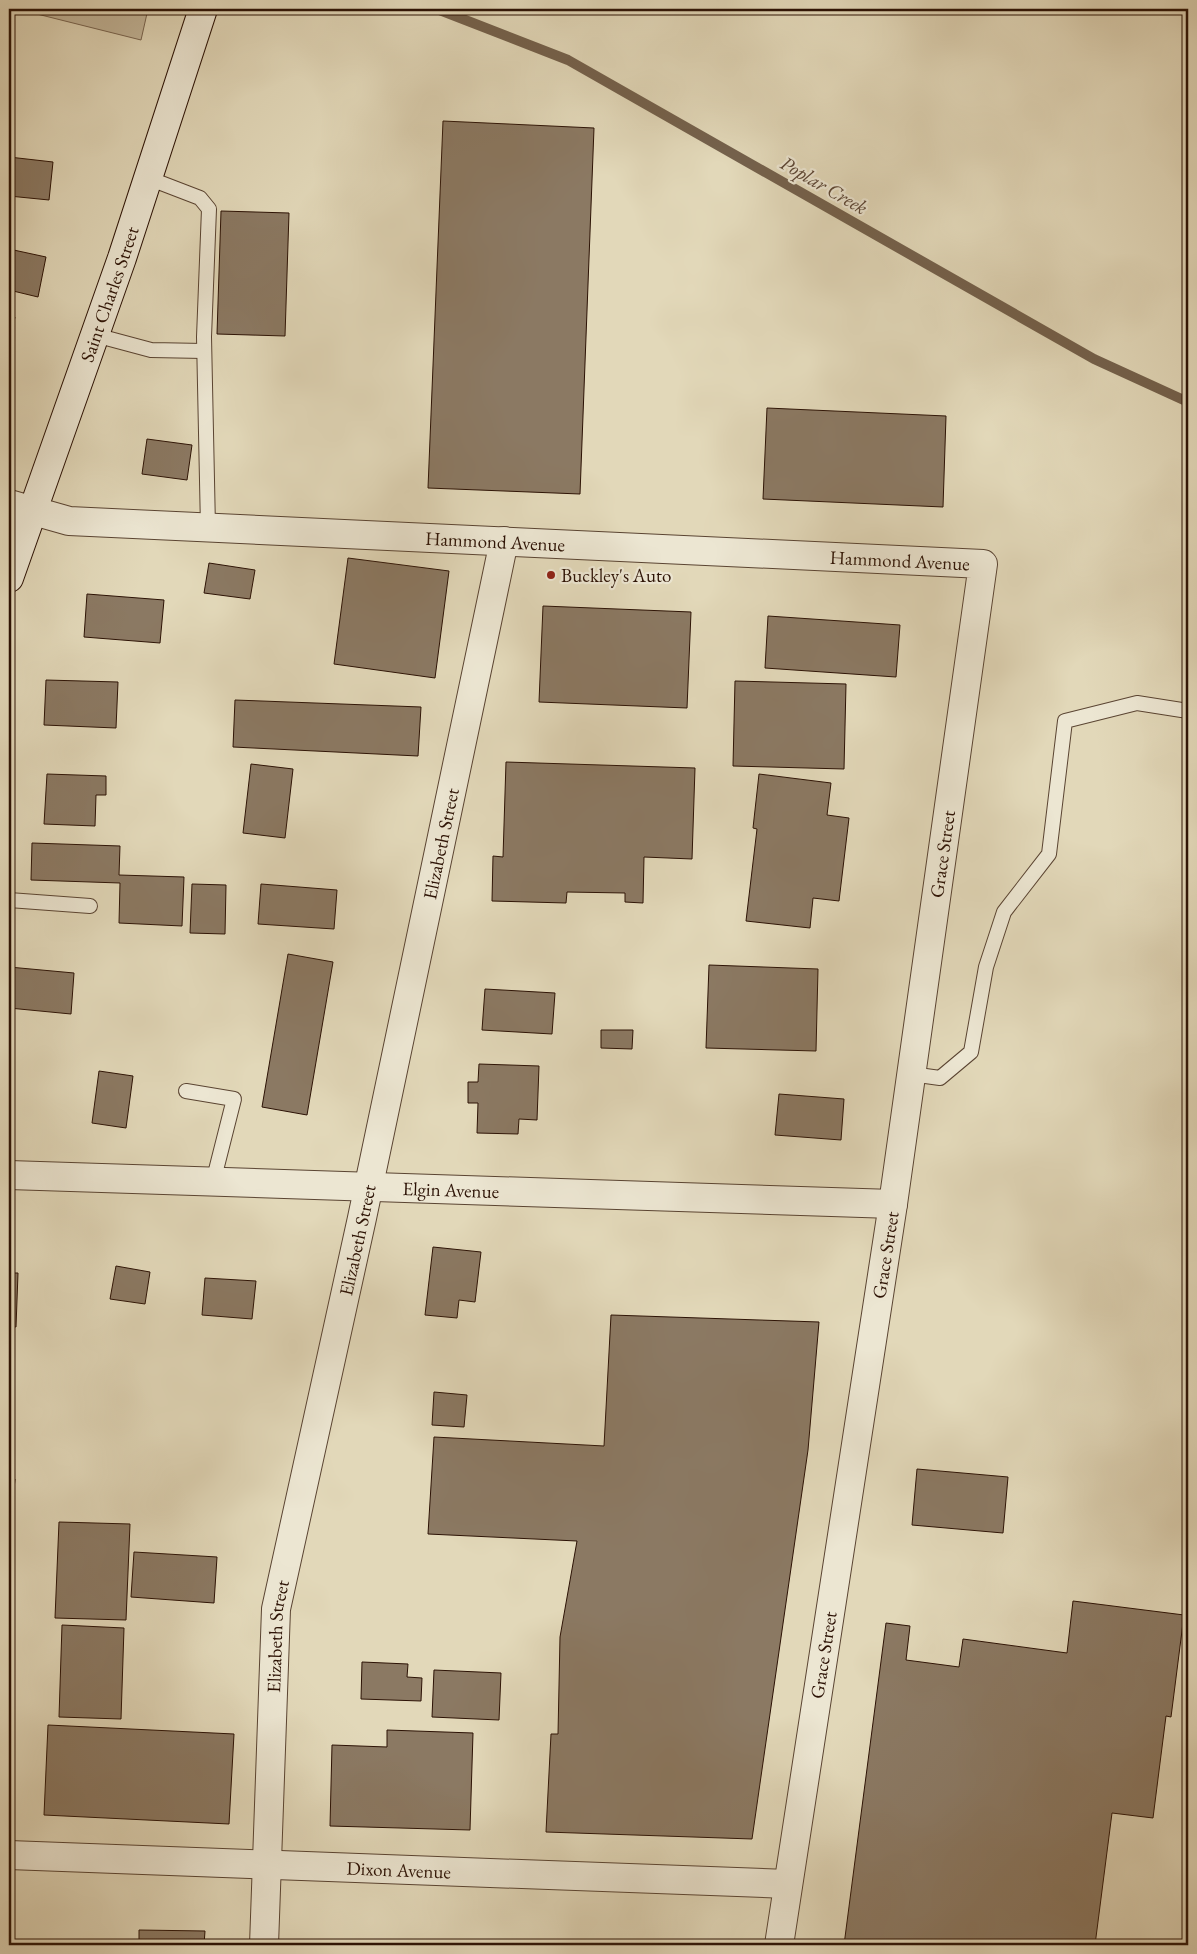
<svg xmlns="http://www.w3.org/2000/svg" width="1197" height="1954" viewBox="0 0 1197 1954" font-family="'EB Garamond',serif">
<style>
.green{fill:#c3b69a;stroke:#786450}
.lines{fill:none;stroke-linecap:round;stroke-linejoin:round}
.stream{stroke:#74614c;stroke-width:10}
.building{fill:#8b7963;stroke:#2c1205}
.lane-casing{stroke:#5a4432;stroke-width:16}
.street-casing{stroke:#5a4432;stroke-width:30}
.secondary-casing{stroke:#2c1205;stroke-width:30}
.lane{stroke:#ece6d2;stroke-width:14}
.street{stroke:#ece6d2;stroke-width:28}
.secondary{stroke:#ece6d2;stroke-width:28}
.poi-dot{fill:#8f2418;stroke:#ece6d2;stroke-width:2}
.labels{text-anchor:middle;stroke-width:4.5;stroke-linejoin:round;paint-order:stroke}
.street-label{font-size:19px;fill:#2c1205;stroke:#ece6d2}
.poi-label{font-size:19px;fill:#2c1205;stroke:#ece6d2;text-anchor:start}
.water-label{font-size:20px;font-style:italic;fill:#5c4635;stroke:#ece6d2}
</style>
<rect width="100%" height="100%" fill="#e2d8b9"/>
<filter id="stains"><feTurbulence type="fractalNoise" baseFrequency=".004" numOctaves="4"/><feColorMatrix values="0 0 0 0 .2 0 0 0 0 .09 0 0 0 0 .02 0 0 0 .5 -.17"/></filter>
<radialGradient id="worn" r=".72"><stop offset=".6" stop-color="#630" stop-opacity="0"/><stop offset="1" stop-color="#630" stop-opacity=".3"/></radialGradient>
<!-- green -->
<polygon class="green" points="17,9 148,9 141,40"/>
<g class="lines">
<!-- stream -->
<polyline class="stream" points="437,9 568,60 1094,359 1188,402"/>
</g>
<!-- building -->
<g class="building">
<polygon points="443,121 594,128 580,494 428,488"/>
<polygon points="9,157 53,162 49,200 9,196"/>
<polygon points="221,211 289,213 285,336 217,334"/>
<polygon points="9,249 46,257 38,297 9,290"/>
<polygon points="9,316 15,317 9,343"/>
<polygon points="767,408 946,416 943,507 763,499"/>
<polygon points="147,439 192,445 187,480 142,474"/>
<polygon points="348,558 449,571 435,678 334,664"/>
<polygon points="209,563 255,570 250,599 204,593"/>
<polygon points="87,594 164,600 160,643 84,637"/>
<polygon points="543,606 691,612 687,708 539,702"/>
<polygon points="768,616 900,625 896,677 765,668"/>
<polygon points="46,680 118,682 116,728 44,725"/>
<polygon points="735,681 846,684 844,769 733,766"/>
<polygon points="235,700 421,707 418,756 233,747"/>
<polygon points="506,762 695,768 692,859 644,857 643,903 625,902 625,893 567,892 566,903 492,901 493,856 503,857"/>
<polygon points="251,764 293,769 285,838 243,833"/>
<polygon points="47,774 106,776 106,795 96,795 95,826 44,824"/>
<polygon points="759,774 831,783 827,815 849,818 839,901 813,898 810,928 746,921 757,829 753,828"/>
<polygon points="32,843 120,846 119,875 184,877 182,926 119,923 120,883 31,880"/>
<polygon points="192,884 226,885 225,934 190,933"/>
<polygon points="261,884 337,890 334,929 258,924"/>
<polygon points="288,954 333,962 307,1115 262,1107"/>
<polygon points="709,965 818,969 816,1051 706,1048"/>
<polygon points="9,967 74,973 71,1014 9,1008"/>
<polygon points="485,989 555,993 552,1034 482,1030"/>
<polygon points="601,1030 633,1030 632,1049 601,1048"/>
<polygon points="479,1064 539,1066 537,1120 519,1119 518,1134 477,1133 478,1103 468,1103 468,1082 478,1082"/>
<polygon points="99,1071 133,1076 126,1128 92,1123"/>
<polygon points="779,1094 844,1099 841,1140 775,1135"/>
<polygon points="433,1247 481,1252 475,1302 459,1300 457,1318 425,1315"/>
<polygon points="116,1266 150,1272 145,1304 110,1299"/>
<polygon points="9,1273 18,1273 16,1327 9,1326"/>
<polygon points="205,1278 256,1281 252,1319 202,1315"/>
<polygon points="611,1315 819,1322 808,1450 752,1839 546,1832 551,1734 558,1734 560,1637 577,1541 428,1534 434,1437 604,1446"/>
<polygon points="434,1392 467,1395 464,1427 432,1425"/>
<polygon points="917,1469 1008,1477 1003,1533 912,1525"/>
<polygon points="9,1478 15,1479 9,1539"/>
<polygon points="59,1522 130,1524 126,1620 55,1618"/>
<polygon points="134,1552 217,1557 214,1603 131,1597"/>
<polygon points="1073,1601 1184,1615 1171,1717 1166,1716 1153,1818 1112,1813 1095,1945 844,1945 886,1623 910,1626 906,1660 959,1667 963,1639 1067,1653"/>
<polygon points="62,1625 124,1628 121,1719 59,1717"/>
<polygon points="362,1662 408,1664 407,1677 422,1678 421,1701 361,1699"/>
<polygon points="434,1670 501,1673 499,1720 432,1717"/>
<polygon points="48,1725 234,1734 229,1824 44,1815"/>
<polygon points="387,1730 473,1733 470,1830 330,1826 332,1745 387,1747"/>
<polygon points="139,1930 205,1931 204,1945 139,1945"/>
<polygon points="537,1943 574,1945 537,1945"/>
</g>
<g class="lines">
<defs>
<g id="lane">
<polyline points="148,178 200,198 209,209 204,337 208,528"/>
<polyline points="95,335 151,350 204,351"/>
<polyline points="9,900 90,906"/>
<polyline points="911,1074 940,1078 971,1052 986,967 1004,912 1049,854 1065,721 1137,703 1188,711"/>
<polyline points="186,1091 234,1099 213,1182"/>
</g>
<g id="street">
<path id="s1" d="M9 504 69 521 983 564 893 1204 779 1945"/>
<path id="s2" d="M9 1175 893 1204"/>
<path id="s3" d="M9 1855 788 1884"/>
<path id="s4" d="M264 1945 276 1609 362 1218 504 541"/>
</g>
<g id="secondary">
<path id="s5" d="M9 578 122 258 203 9"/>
</g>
</defs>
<!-- lane casing -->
<use href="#lane" class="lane-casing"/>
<!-- street casing -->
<use href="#street" class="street-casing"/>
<!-- secondary casing -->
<use href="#secondary" class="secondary-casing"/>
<!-- lane -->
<use href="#lane" class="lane"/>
<!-- street -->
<use href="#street" class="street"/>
<!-- secondary -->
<use href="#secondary" class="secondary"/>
</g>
<!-- markers -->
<circle class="poi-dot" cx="551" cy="575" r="5"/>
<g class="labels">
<!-- street labels -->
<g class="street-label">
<text dy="7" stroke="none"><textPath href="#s5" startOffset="301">Saint Charles Street</textPath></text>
<text dy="7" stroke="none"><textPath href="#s1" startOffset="489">Hammond Avenue</textPath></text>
<text dy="7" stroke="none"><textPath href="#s1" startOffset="894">Hammond Avenue</textPath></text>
<text dy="7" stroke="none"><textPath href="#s4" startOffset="1119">Elizabeth Street</textPath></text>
<text transform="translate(942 854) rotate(-82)" y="7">Grace Street</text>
<text dy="7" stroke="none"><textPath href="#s2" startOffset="442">Elgin Avenue</textPath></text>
<text dy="7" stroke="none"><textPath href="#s4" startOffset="714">Elizabeth Street</textPath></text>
<text transform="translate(885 1255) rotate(-81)" y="7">Grace Street</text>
<text dy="7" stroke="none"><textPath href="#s4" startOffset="309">Elizabeth Street</textPath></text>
<text transform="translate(823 1655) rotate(-81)" y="7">Grace Street</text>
<text dy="7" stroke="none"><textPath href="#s3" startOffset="390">Dixon Avenue</textPath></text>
</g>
<!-- poi labels -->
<g class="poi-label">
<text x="561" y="582">Buckley's Auto</text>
</g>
<!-- water labels -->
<g class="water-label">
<text transform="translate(824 185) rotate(30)" y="7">Poplar Creek</text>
</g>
</g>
<!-- margin -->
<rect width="1197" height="1954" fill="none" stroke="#e2d8b9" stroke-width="30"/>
<rect x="10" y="10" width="1177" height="1934" fill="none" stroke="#2c1205" stroke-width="2.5"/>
<rect x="15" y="15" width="1167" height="1924" fill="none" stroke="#2c1205"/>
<rect width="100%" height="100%" filter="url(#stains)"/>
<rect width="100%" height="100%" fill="url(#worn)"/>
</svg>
